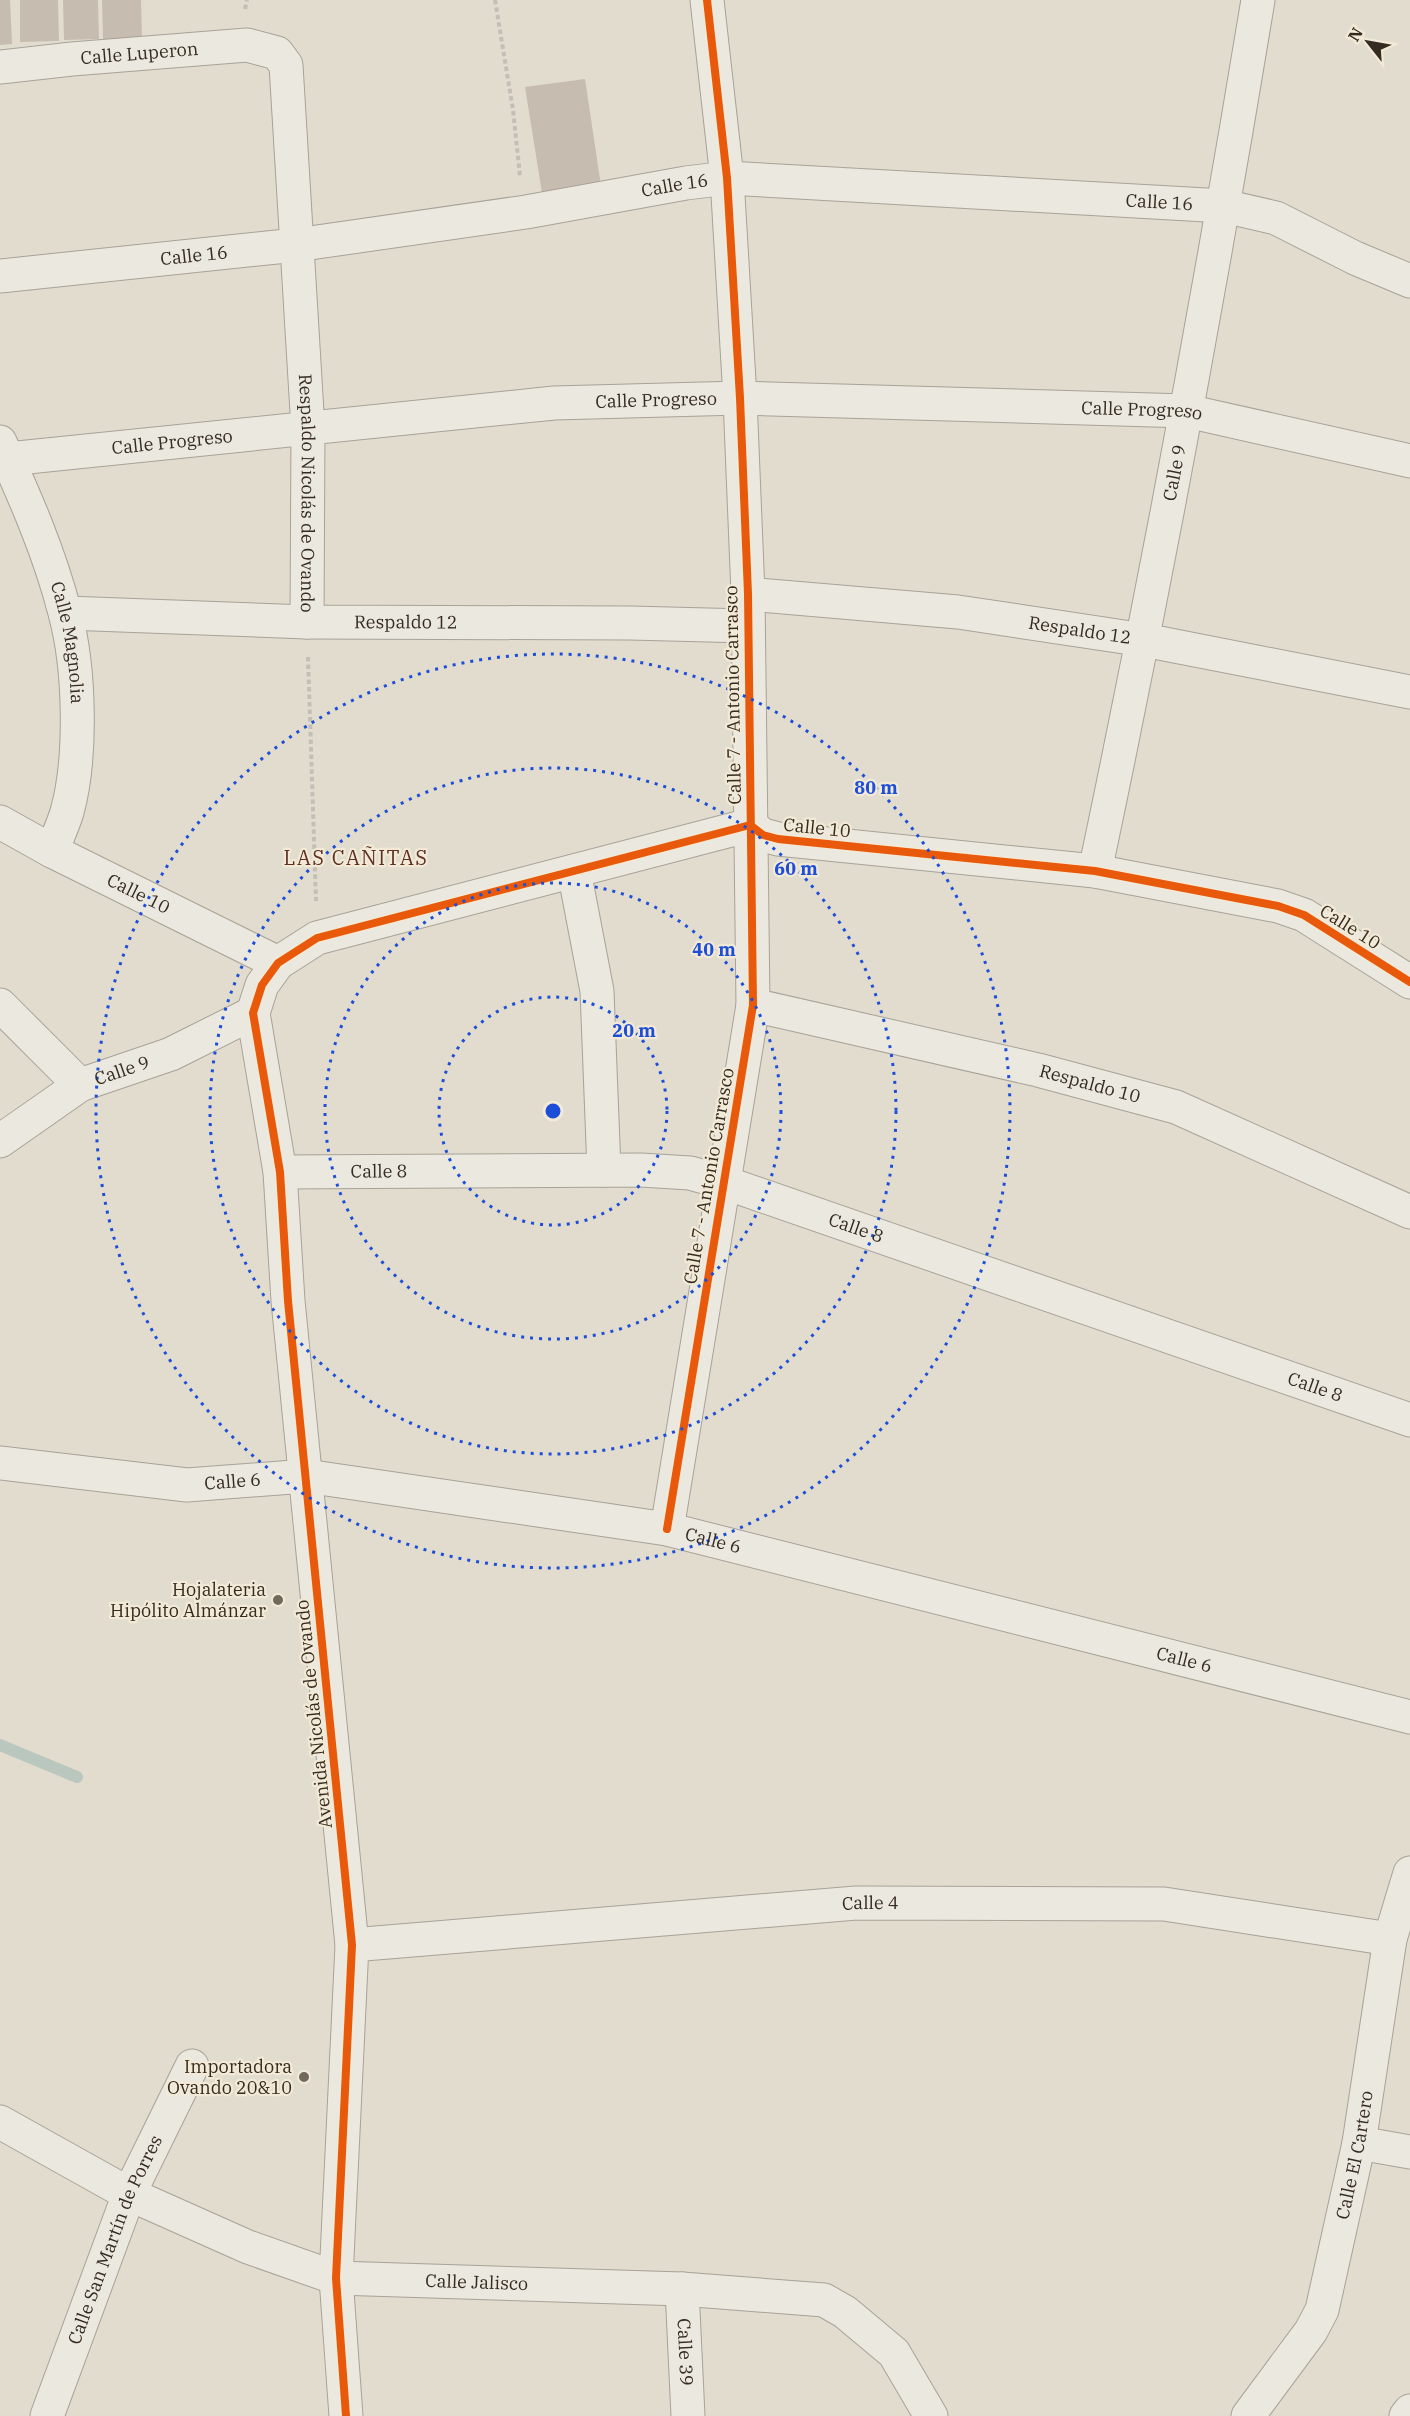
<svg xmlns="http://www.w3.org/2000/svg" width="1410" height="2416" viewBox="0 0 1410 2416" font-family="'IBM Plex Serif',serif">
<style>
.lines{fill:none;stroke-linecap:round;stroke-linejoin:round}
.stream{stroke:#b9c7bf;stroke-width:12}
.building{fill:#c6bcb0}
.minor-casing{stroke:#a8a297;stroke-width:35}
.path{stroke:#c3bfb6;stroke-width:4;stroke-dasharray:4.5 3;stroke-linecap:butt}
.minor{stroke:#ebe8e0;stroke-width:33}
.cycleway-casing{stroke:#f2ead6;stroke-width:11}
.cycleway{stroke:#e8590c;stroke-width:8}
.ring{fill:none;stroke:#1d4ed8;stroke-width:3;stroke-dasharray:3 6}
.poi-dot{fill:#72695d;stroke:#f2ead6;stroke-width:2}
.labels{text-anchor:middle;stroke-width:4.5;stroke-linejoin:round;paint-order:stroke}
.street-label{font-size:18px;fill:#362b20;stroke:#f2ead6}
.poi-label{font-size:18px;fill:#362b20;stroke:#f2ead6;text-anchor:end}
.neighbourhood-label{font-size:20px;letter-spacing:1.5px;fill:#5e3124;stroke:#f2ead6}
.centre{fill:#1d4ed8;stroke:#f2ead6;stroke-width:3}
.ring-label{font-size:18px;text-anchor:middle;font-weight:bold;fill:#1d4ed8;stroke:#f2ead6;stroke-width:4.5;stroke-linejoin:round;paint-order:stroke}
</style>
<rect width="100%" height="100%" fill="#e2dccf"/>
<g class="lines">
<!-- stream -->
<polyline class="stream" points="0,1745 77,1777"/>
</g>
<!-- building -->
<g class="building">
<polygon points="0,0 10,0 12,44 0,45"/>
<polygon points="20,0 58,0 59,41 20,42"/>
<polygon points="63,0 98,0 99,39 64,40"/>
<polygon points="102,0 141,0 142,38 103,40"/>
<polygon points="585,79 601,186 542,193 525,87"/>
</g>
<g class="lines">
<defs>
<g id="minor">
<path id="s1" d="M0 67 72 59 247 45 277 53 286 65 308 429 307 622"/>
<path id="s2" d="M0 276 296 245 526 212 686 183 727 178 1224 206 1276 218 1355 258 1410 281"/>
<path id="s3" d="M0 442C25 497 50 554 65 613 80 668 82 758 67 812 63 825 57 838 52 851"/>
<path id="s4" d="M8 459 554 403 740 398 1187 411 1410 461"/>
<path id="s5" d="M748 594 958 612 1144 640 1410 692"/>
<path id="s6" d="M66 613 307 622 630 623 747 626"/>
<path id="s7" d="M0 822 52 851 278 963"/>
<polyline points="574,871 597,991 604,1170"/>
<path id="s8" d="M1095 871C1156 582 1210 292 1258 0"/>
<polyline points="0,1005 80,1085"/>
<path id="s9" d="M753 1005 1038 1070 1176 1107 1410 1212"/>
<path id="s10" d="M0 1141 80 1085 171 1054 253 1013"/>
<path id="s11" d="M280 1172 641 1170 690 1173 723 1182 1410 1420"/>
<path id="s12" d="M0 1463 187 1485 306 1476 667 1529 1410 1717"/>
<polyline points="667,1529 753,1005 748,594 740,398 727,178 707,0"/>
<path id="s13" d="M352 1945 856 1903 1164 1904 1390 1939"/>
<path id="s14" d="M0 2122 129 2194 248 2247 336 2278 682 2289 824 2300 845 2312 894 2353 931 2416"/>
<polyline points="1359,2143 1410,2152"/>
<path id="s15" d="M682 2289 688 2416"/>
<path id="s16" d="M47 2416 129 2194 192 2066"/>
<polyline points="346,2416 336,2278 352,1945 288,1301 280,1172 253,1013 262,985 278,963 317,938 750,825 763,835 778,839 1095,871 1278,906 1304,915 1410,982"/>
<path id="s17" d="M1248 2416 1311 2331 1322 2310 1359 2143 1390 1939 1410 1873"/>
<polyline points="1406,2416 1410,2411"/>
</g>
</defs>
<!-- minor casing -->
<use href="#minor" class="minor-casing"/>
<!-- path -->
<g class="path">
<polyline points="495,0 513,110 520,176"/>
<polyline points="245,9 247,0"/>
<polyline points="308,657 316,901"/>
</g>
<!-- minor -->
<use href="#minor" class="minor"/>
<defs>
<g id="cycleway">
<polyline points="667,1529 753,1005 748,594 740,398 727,178 707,0"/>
<polyline points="346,2416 336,2278 352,1945 288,1301 280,1172 253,1013 262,985 278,963 317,938 750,825 763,835 778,839 1095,871 1278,906 1304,915 1410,982"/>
</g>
</defs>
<!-- cycleway casing -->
<use href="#cycleway" class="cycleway-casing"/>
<!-- cycleway -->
<use href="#cycleway" class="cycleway"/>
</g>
<!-- distance rings -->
<g class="ring">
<circle cx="553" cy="1111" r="114"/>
<circle cx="553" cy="1111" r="228"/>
<circle cx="553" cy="1111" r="343"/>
<circle cx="553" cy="1111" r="457"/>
</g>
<!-- markers -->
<g class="poi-dot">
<circle cx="278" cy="1600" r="6"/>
<circle cx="304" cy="2077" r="6"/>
</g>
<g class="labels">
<!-- street labels -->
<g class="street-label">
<text dy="6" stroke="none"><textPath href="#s1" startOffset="140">Calle Luperon</textPath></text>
<text dy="6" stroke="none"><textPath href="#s2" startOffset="681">Calle 16</textPath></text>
<text dy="6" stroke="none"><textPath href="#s2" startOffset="1167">Calle 16</textPath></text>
<text dy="6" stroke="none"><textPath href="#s2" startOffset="195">Calle 16</textPath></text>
<text dy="6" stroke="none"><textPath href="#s4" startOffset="651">Calle Progreso</textPath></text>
<text dy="6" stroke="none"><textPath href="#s4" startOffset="1137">Calle Progreso</textPath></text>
<text dy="6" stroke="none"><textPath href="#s4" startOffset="165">Calle Progreso</textPath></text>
<text dy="6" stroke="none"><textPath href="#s8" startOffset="406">Calle 9</textPath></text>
<text dy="6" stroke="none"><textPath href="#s1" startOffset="723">Respaldo Nicolás de Ovando</textPath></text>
<text dy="6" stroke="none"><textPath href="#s6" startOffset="340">Respaldo 12</textPath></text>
<text dy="6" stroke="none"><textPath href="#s5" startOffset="334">Respaldo 12</textPath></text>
<text dy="6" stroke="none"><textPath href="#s3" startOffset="213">Calle Magnolia</textPath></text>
<text transform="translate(733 695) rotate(-91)" y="6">Calle 7 - Antonio Carrasco</text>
<text transform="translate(817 828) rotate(6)" y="6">Calle 10</text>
<text dy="6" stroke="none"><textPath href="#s7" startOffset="156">Calle 10</textPath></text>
<text transform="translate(1350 927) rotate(32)" y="6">Calle 10</text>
<text dy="6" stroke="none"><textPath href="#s10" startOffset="142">Calle 9</textPath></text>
<text dy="6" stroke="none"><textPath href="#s9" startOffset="346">Respaldo 10</textPath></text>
<text dy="6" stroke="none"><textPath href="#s11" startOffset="99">Calle 8</textPath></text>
<text transform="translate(709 1176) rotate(-80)" y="6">Calle 7 - Antonio Carrasco</text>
<text dy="6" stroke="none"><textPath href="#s11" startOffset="585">Calle 8</textPath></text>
<text dy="6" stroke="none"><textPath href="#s11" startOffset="1071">Calle 8</textPath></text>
<text dy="6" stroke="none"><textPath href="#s12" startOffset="234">Calle 6</textPath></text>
<text dy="6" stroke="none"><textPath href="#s12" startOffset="720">Calle 6</textPath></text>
<text dy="6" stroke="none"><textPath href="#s12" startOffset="1206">Calle 6</textPath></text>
<text transform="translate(314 1714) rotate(-96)" y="6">Avenida Nicolás de Ovando</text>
<text dy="6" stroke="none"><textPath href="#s13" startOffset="520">Calle 4</textPath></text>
<text dy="6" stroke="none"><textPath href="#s17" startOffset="288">Calle El Cartero</textPath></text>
<text dy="6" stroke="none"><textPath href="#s16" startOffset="189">Calle San Martín de Porres</textPath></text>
<text dy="6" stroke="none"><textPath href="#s14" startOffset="512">Calle Jalisco</textPath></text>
<text dy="6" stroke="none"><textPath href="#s15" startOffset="63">Calle 39</textPath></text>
</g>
<!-- poi labels -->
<g class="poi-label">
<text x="266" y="1596">Hojalateria<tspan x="266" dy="21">Hipólito Almánzar</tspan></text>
<text x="292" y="2073">Importadora<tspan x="292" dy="21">Ovando 20&amp;10</tspan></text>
</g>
<!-- neighbourhood labels -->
<g class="neighbourhood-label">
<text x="356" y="865">LAS CAÑITAS</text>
</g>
</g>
<circle cx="553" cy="1111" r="9" class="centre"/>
<g class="ring-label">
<text x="876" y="794">80 m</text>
<text x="796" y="875">60 m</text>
<text x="714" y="956">40 m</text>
<text x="634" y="1037">20 m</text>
</g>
<!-- north arrow -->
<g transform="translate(1368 42) rotate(301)" stroke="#f2ead6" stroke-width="4.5" paint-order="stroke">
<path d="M0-4.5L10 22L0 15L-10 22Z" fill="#362b20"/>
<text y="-9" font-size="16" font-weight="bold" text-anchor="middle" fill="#362b20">N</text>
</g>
</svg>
